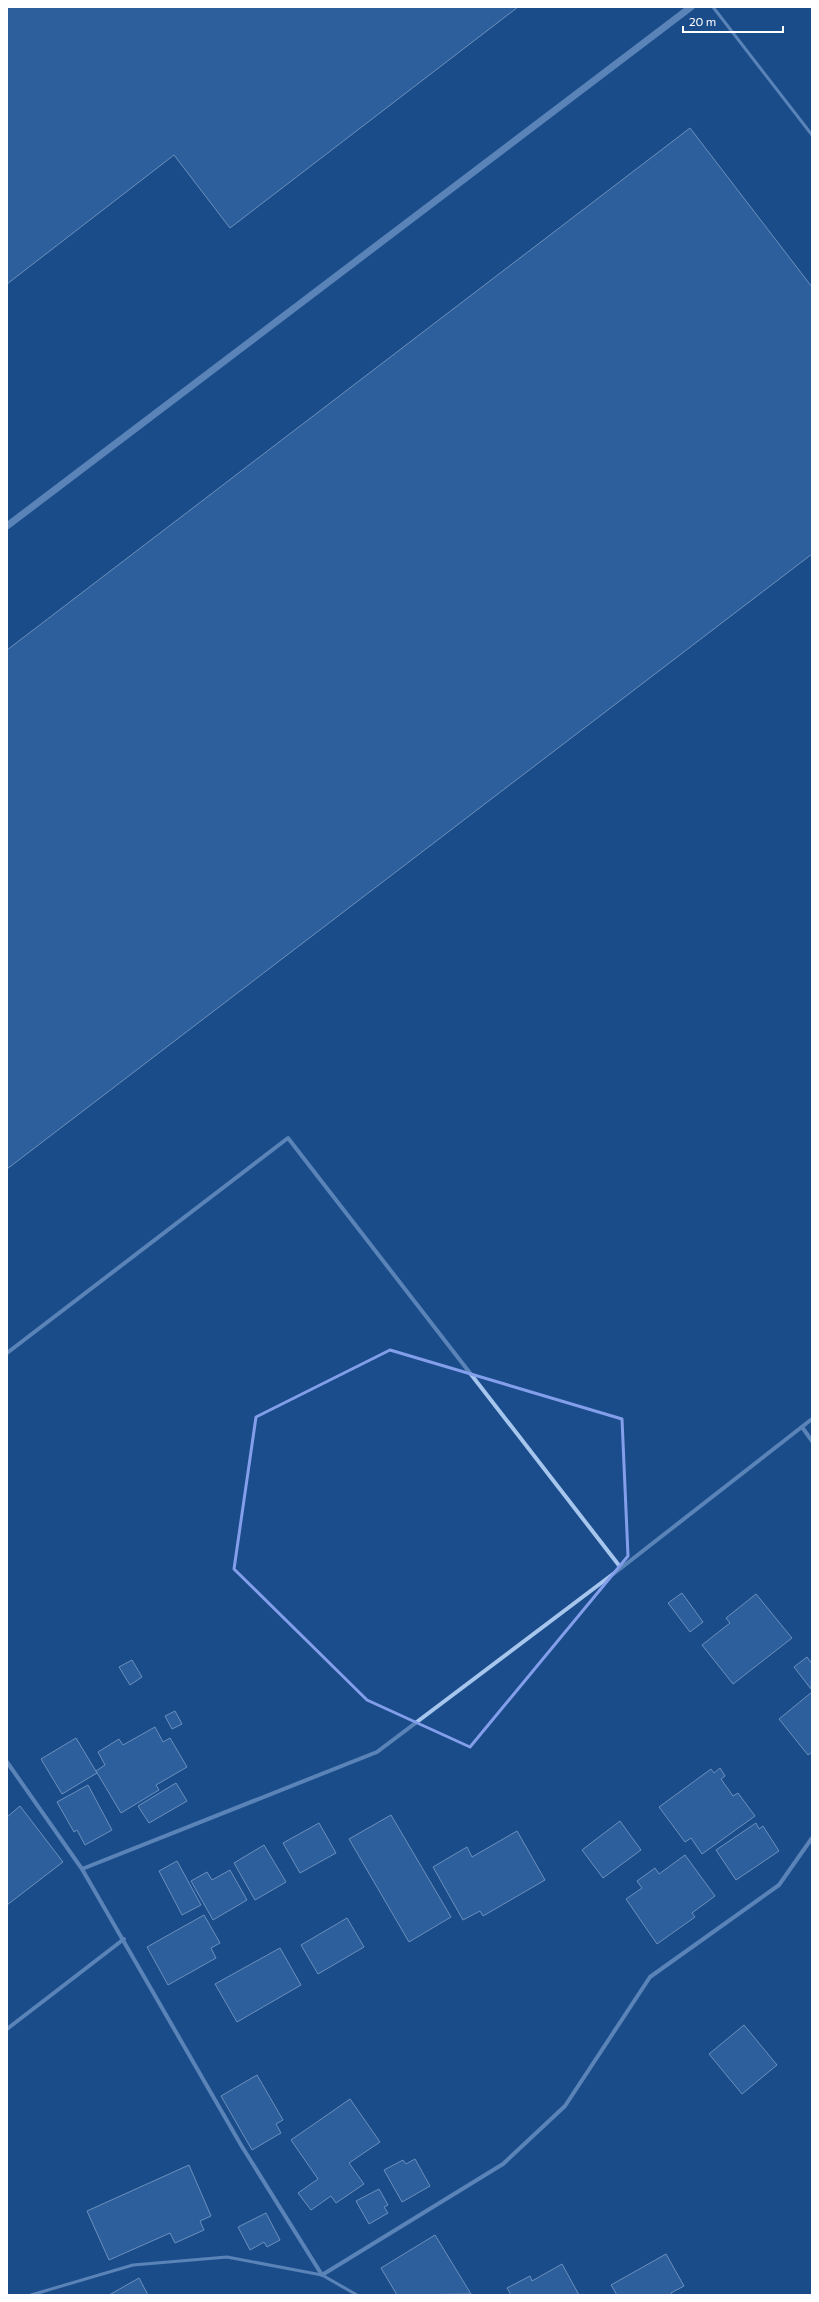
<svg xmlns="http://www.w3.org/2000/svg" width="819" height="2302" viewBox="0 0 819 2302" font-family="Commissioner,sans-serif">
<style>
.building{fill:#4476b3;stroke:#cbe0f9}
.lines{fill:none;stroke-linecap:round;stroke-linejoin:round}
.service{stroke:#a6c6ed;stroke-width:3}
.minor{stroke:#a6c6ed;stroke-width:4}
.tertiary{stroke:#a6c6ed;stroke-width:7}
.marked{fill:none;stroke:#839eea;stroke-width:3;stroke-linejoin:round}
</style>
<rect width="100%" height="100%" fill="#1b4c8b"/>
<!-- building -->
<g class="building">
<polygon points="7,7 518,7 230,228 174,155 7,284"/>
<polygon points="690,128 812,287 812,554 7,1169 7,650"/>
<polygon points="682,1593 703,1622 690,1632 668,1603"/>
<polygon points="756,1594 792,1638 733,1684 702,1645 730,1623 726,1618"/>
<polygon points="807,1657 812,1664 811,1689 794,1667"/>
<polygon points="132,1660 142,1677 130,1685 119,1667"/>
<polygon points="812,1692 812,1752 808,1755 779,1719"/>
<polygon points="175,1711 182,1724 172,1729 165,1716"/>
<polygon points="155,1727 163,1742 170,1738 187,1767 156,1785 159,1790 121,1813 96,1771 105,1765 98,1752 119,1739 123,1745"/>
<polygon points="76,1738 97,1773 62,1794 41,1759"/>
<polygon points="720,1768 725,1776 721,1779 733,1796 738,1793 755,1816 702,1854 691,1838 685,1842 659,1807 711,1769 714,1773"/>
<polygon points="176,1783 187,1801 149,1823 138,1806"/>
<polygon points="88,1785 112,1830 85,1845 77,1830 74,1832 57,1802"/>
<polygon points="20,1806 63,1862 7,1905 7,1817"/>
<polygon points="391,1815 451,1917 409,1942 349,1839"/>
<polygon points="620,1821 641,1850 603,1878 582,1850"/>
<polygon points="319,1823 336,1853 300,1873 283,1843"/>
<polygon points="756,1823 759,1829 763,1826 779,1851 736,1880 716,1850"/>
<polygon points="517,1831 545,1880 483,1916 480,1911 463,1920 433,1867 467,1847 472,1857"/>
<polygon points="264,1845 286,1882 255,1900 234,1863"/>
<polygon points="685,1855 715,1896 692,1913 695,1917 657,1944 626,1899 642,1888 637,1881 655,1868 659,1874"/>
<polygon points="177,1861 201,1905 182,1915 159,1871"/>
<polygon points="230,1870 247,1900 213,1920 191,1881 207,1872 212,1880"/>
<polygon points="204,1915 220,1943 211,1948 216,1958 168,1985 147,1947"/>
<polygon points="347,1918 364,1947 318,1974 301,1945"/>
<polygon points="280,1948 301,1985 237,2022 215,1984"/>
<polygon points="744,2025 777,2065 742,2094 709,2054"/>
<polygon points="257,2075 283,2120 276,2124 281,2133 252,2150 221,2096"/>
<polygon points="350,2099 380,2142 349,2163 364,2184 336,2203 331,2196 311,2210 298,2193 318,2179 291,2140"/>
<polygon points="415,2159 430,2186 402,2202 384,2170 403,2160 406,2164"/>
<polygon points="189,2165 211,2216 200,2221 204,2230 175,2243 170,2233 109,2260 87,2211"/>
<polygon points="379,2189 388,2205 384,2207 388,2213 369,2224 356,2201"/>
<polygon points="266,2213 280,2240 267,2247 264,2242 250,2250 238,2227"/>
<polygon points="435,2235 471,2294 397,2295 381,2268"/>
<polygon points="666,2254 684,2286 671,2293 672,2295 617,2295 611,2285"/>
<polygon points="562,2264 579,2295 511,2295 507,2288 530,2276 532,2281"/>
<polygon points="139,2278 148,2295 109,2295"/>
</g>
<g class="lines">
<!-- service -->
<g class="service">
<polyline points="713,7 812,135"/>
<polyline points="31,2295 133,2265 227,2257 322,2275 357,2295"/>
</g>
<!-- minor -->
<g class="minor">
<polyline points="7,1353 288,1138 621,1568"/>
<polyline points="802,1427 812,1441"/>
<polyline points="7,1762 82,1869 241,2145 322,2275 503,2164 565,2106 650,1977 779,1885 812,1838"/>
<polyline points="82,1869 377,1752 621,1568 812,1419"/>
<polyline points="7,2029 124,1939"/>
</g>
<!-- tertiary -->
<polyline class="tertiary" points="7,526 691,7"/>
</g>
<!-- marked area -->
<path d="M0 0H819V2302H0ZM390 1350 622 1419 628 1556 470 1747 367 1700 234 1569 256 1417Z" fill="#1b4c8b" fill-opacity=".55" fill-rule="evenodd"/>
<path class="marked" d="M390 1350 622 1419 628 1556 470 1747 367 1700 234 1569 256 1417Z"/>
<!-- border -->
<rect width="819" height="2302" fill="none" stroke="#ffffff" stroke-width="16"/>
<!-- scale -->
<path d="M683 26v6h100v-6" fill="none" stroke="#ffffff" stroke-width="2"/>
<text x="689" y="26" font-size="12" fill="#ffffff" stroke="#1b4c8b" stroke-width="3" paint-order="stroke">20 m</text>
</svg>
